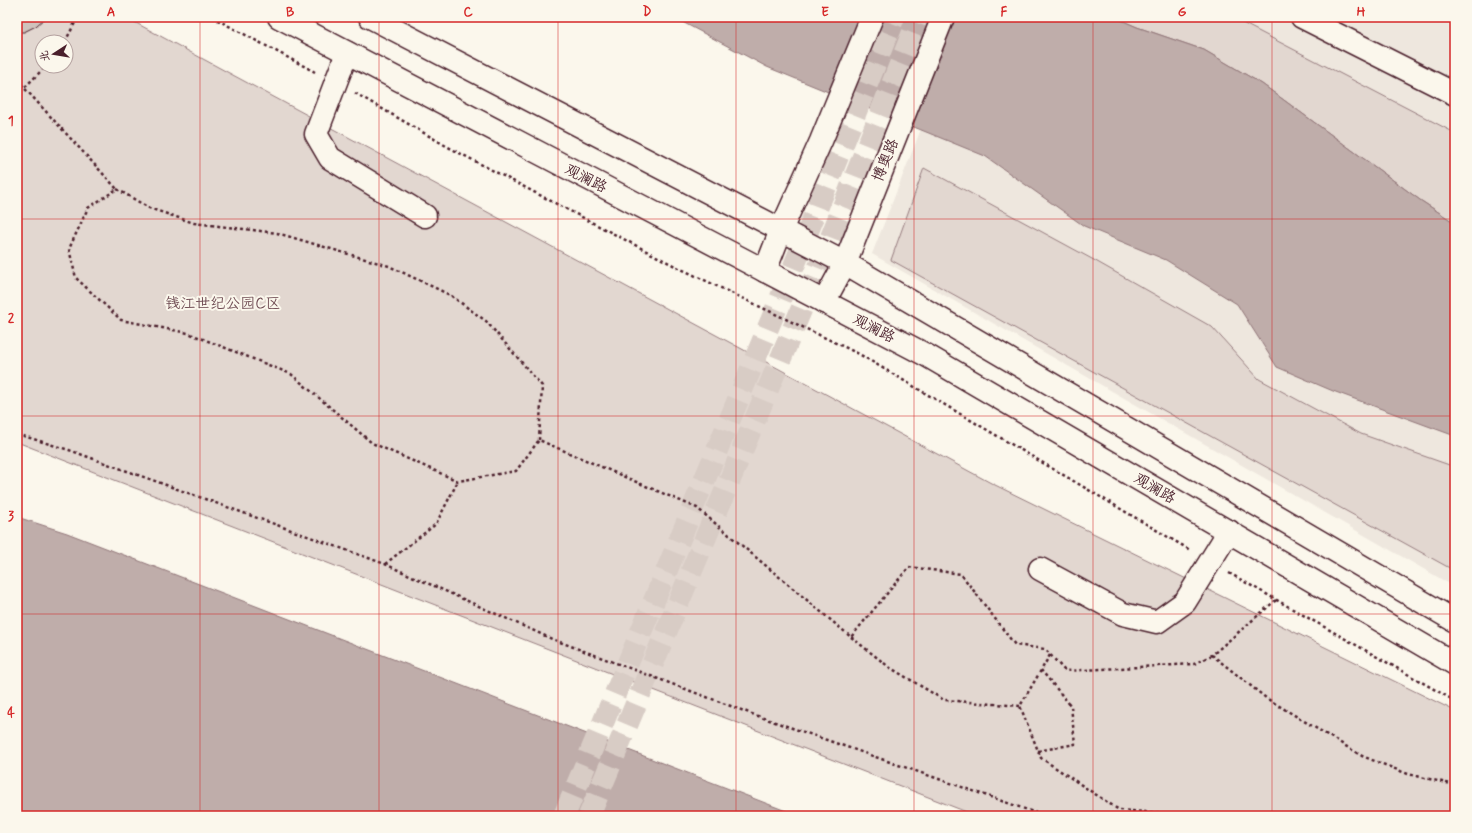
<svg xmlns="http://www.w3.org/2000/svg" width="1472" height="833" viewBox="0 0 1472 833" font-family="Mynerve,'LXGW WenKai TC',sans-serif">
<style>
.built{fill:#eee7de}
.green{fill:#e2d7d0;stroke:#967b7e;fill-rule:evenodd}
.water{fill:#bfadaa;stroke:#907477}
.building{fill:#cfc2bc;stroke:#4a1f2b}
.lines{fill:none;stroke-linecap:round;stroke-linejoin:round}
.major-tunnel{stroke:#d8ccc5;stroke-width:22;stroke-dasharray:22 11;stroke-linecap:butt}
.minor-casing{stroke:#4a1f2b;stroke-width:25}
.major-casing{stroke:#4a1f2b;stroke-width:25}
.path{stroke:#4a1f2b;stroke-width:2.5;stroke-dasharray:3 3;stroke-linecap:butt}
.minor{stroke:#fbf7ec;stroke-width:22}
.major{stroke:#fbf7ec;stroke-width:22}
.grid{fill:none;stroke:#d62828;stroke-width:1;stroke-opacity:0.55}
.labels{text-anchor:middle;stroke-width:4;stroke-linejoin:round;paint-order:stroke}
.street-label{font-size:15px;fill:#4a1f2b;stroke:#fbf7ec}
.park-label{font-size:15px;fill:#704d54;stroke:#fbf7ec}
.neatline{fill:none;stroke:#d62828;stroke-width:1.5}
.grid-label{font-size:13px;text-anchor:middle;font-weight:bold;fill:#d62828}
</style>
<rect width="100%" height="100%" fill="#fbf7ec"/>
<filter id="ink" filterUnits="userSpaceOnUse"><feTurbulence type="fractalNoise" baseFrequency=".025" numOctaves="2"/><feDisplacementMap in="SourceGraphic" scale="8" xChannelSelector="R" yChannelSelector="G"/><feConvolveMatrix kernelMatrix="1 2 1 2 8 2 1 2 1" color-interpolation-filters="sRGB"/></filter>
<g filter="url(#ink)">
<!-- built -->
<polygon class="built" points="965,17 1455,17 1455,587 872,254"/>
<!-- green -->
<g class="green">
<path d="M17 17H125L991 483 1455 711V816H977L17 442ZM42 42H66V66H42Z"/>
<polygon points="1114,17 1231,17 1455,133 1455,223 1420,200 1262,84 1204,50 1137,27"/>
<polygon points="924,168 1092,259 1212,327 1259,379 1361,434 1455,467 1455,571 891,260"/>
</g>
<!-- water -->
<g class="water">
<polygon points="673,17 1114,17 1137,27 1204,50 1262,84 1420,200 1455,223 1455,436 1333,391 1277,367 1237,304 1166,260 1084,226 985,156 767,67"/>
<polygon points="17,517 67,533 799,816 17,816"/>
</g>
<!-- building -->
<polygon class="building" points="17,17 46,17 36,26 24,32 17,32"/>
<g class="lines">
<!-- major-tunnel -->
<g class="major-tunnel">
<polyline points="564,816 796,261 894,17"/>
<polyline points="589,816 817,272 919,17"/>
</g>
<defs>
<g id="minor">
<polyline points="1302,17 1455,94"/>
<polyline points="347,53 316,134 330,158 425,216"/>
<polyline points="1040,569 1123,614 1157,622 1185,602 1229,531"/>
</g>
<g id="major">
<polyline points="279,17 926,355 1455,664"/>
<polyline points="370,17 845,263 1455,621"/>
<polyline points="765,271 781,230 821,141 872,17"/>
<polyline points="824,302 845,263 943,17"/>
</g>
</defs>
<!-- minor casing -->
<use href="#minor" class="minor-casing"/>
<!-- major casing -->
<use href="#major" class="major-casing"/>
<!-- path -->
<g class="path">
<polyline points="212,17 315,72"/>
<polyline points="65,42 78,17"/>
<polyline points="17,80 117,189 88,208 69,249 76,278 121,320 188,333 291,374 372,443 458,481 516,471 539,440 697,508 851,637 909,567 961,574 1015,645 1045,649 1065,671 1194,664 1212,655"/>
<polyline points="25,87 46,66"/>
<polyline points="355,93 448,147 677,267 859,354 1190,550"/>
<polyline points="117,189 149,208 194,223 277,233 389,266 450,295 486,321 542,386 539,440"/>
<polyline points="17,434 69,450 385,564 552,639 752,714 1045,816"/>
<polyline points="385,564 436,524 458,481"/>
<polyline points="1229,573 1455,701"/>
<polyline points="1276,600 1212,655 1266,698 1362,756 1408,774 1455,785"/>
<polyline points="851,637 889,667 944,700 1020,706"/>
<polyline points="1050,655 1020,706 1041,758 1119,810 1198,816"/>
<polyline points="1038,751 1075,744 1071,706 1041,670"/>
</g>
<!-- minor -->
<use href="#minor" class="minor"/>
<!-- major -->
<use href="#major" class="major"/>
</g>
</g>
<!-- grid -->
<path class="grid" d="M200 17V816M379 17V816M558 17V816M736 17V816M914 17V816M1093 17V816M1272 17V816M17 219H1455M17 416H1455M17 614H1455"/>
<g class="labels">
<!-- street labels -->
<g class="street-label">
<text transform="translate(885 160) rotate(-68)" y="5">博奥路</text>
<text transform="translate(586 178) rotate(27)" y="5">观澜路</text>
<text transform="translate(874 328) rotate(27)" y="5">观澜路</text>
<text transform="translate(1155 488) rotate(30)" y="5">观澜路</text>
</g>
<!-- park labels -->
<g class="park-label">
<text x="223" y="308">钱江世纪公园C区</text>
</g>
</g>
<!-- margin -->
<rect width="1472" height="833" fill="none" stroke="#fbf7ec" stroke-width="44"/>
<!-- north arrow -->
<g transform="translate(54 54) rotate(258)"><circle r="19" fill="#fbf7ec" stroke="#b4a19f"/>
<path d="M0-3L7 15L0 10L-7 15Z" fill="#4a1f2b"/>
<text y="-6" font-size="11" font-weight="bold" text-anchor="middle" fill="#4a1f2b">北</text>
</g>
<rect x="22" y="22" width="1428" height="789" class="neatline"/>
<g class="grid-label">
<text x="111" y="16">A</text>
<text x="290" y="16">B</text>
<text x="468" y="16">C</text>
<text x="647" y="16">D</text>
<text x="825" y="16">E</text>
<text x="1004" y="16">F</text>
<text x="1182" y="16">G</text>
<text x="1361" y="16">H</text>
<text x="11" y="125">1</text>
<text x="11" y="322">2</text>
<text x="11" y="520">3</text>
<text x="11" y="717">4</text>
</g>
</svg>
